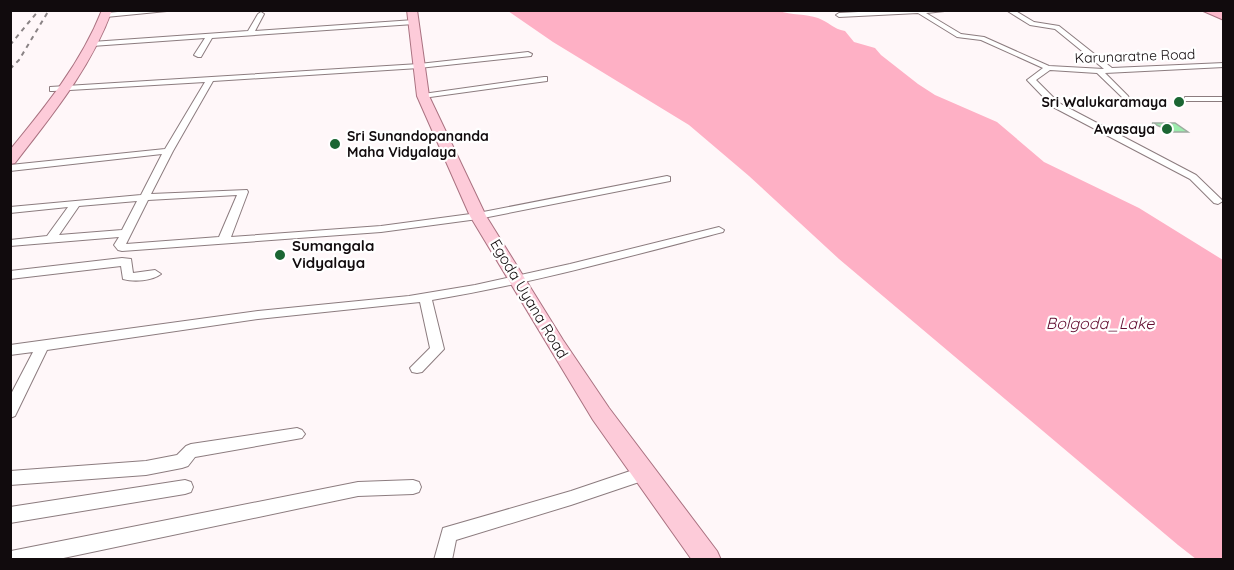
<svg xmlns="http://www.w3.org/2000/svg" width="1234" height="570" viewBox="0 0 1234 570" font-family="Quicksand,sans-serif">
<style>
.water{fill:#feb0c5}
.building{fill:#9cedad;stroke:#9faba1;stroke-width:1.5}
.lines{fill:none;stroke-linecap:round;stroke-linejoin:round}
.minor-casing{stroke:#8c7c7f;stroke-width:2}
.primary-casing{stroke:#aa7281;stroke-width:2}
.trunk-casing{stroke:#aa7281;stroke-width:2}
.minor{fill:#fff;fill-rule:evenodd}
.primary{fill:#fdcbd9;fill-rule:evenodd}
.trunk{fill:#fcbacc;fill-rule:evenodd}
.rail{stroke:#8a8385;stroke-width:2;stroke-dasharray:4.5 4.5;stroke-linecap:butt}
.poi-dot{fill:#1b6633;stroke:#fff;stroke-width:2}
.labels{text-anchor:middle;stroke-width:4.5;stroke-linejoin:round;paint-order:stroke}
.far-street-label{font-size:14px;fill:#110b0d;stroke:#fff}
.far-poi-label{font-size:14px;font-weight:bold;fill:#110b0d;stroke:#fff;text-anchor:end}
.poi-label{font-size:15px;font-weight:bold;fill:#110b0d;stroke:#fff;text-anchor:start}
.street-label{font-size:15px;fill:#110b0d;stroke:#fff}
.water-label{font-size:16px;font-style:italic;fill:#620e31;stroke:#fff}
</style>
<rect width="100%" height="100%" fill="#fff7f9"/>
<!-- water -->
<path class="water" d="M779 11C791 15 806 14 818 18 829 22 833 29 845 31L854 42 875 48 881 55 918 84 935 95 997 122 1044 162 1139 208 1223 260V559H1196L1178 545 839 259 749 176 689 125 553 42 508 11Z"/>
<!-- building -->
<polygon class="building" points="1152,123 1175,123 1188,132 1172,132"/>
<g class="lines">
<defs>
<g id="minor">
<polygon points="141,10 177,10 106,17 103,15 106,13"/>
<polygon points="897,10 954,10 926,13 961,34 984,37 1049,66 1104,69 1055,29 1030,25 1006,10 1014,10 1034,22 1059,26 1112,68 1224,63 1224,67 1105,73 1128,96 1129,98 1125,100 1097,73 1050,70 1036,80 1059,103 1196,175 1223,201 1218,204 1214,203 1190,179 1053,107 1027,80 1043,68 981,40 957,37 918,13 839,17 836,15 839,13"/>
<polygon points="261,12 264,14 255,31 414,20 417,22 414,24 212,38 201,57 198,57 194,55 205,38 92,46 88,44 92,42 248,31 258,14"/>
<path d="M528 52 532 54 531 56 419 68 213 81 173 151 151 194 247 190 248 192 231 237 381 226 478 213 667 176 670 177V181L478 219 381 232 122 251 118 250 114 245 119 237 10 246V240L47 236 68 207 10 213V207L141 195 162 154 10 171V165L165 149 205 82 53 91H50V87L419 64ZM237 195 219 237 126 244 148 200ZM137 201 122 230 59 235 79 206Z"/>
<polygon points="544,77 547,77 547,81 423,98 419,96 423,94"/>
<rect x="1185" y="97" width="39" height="4"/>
<path d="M719 227 724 230 723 232C626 257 530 284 432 300L444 349 422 372 417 373 412 372 410 368 430 348 420 302 258 319 47 350 15 416 10 418V396L33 352 10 355V345L258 311 409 296 475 285 570 264Z"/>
<path d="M122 258 131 259 133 273 155 270 161 274C152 281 134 282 123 279L121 266 10 279V271Z"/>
<polygon points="297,428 302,430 305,434 302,438 195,457 188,466 182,468 146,475 10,485 10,471 146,461 177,455 186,446 191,444"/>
<polygon points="645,466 651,468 653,473 651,478 571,505 456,540 452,560 434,560 443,528 571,491"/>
<polygon points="185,480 191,482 193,487 191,492 185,494 10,523 10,507"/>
<polygon points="413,480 419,482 421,487 419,492 413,494 358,496 54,560 10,560 11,551 358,482"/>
</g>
<g id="primary">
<path d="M102 10H112C91 68 52 115 15 163L10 164V150C46 106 81 63 102 10Z"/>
<polygon points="407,10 417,10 429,96 486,216 563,340 609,408 717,551 721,560 692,560 593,420 470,216 417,96"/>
</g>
<polygon id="trunk" points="1201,10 1217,10 1224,13 1224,20"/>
</defs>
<!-- minor casing -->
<use href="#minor" class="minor-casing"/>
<!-- primary casing -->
<use href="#primary" class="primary-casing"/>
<!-- trunk casing -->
<use href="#trunk" class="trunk-casing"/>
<!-- minor -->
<use href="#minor" class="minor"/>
<!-- primary -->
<use href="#primary" class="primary"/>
<!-- trunk -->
<use href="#trunk" class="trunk"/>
<!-- rail -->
<g class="rail">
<polyline points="10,45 39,10"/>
<polyline points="10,69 19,60 49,10"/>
</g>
</g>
<!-- markers -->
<g class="poi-dot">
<circle cx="1179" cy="102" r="6"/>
<circle cx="1167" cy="129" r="6"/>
<circle cx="335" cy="144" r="6"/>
<circle cx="280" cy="255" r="6"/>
</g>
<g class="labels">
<!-- far-street labels -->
<g class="far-street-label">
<text transform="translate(1135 56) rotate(-2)" y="5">Karunaratne Road</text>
</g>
<!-- far-poi labels -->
<g class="far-poi-label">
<text x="1167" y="107">Sri Walukaramaya</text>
<text x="1155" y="134">Awasaya</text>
<text x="347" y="141" text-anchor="start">Sri Sunandopananda<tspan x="347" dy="16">Maha Vidyalaya</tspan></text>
</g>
<!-- poi labels -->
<g class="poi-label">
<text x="292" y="251">Sumangala<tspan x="292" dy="17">Vidyalaya</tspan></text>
</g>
<!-- street labels -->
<g class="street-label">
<text transform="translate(529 299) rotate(59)" y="5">Egoda Uyana Road</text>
</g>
<!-- water labels -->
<g class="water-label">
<text x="1100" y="329">Bolgoda_Lake</text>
</g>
</g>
<!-- border -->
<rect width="1234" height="570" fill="none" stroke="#110b0d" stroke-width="24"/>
</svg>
